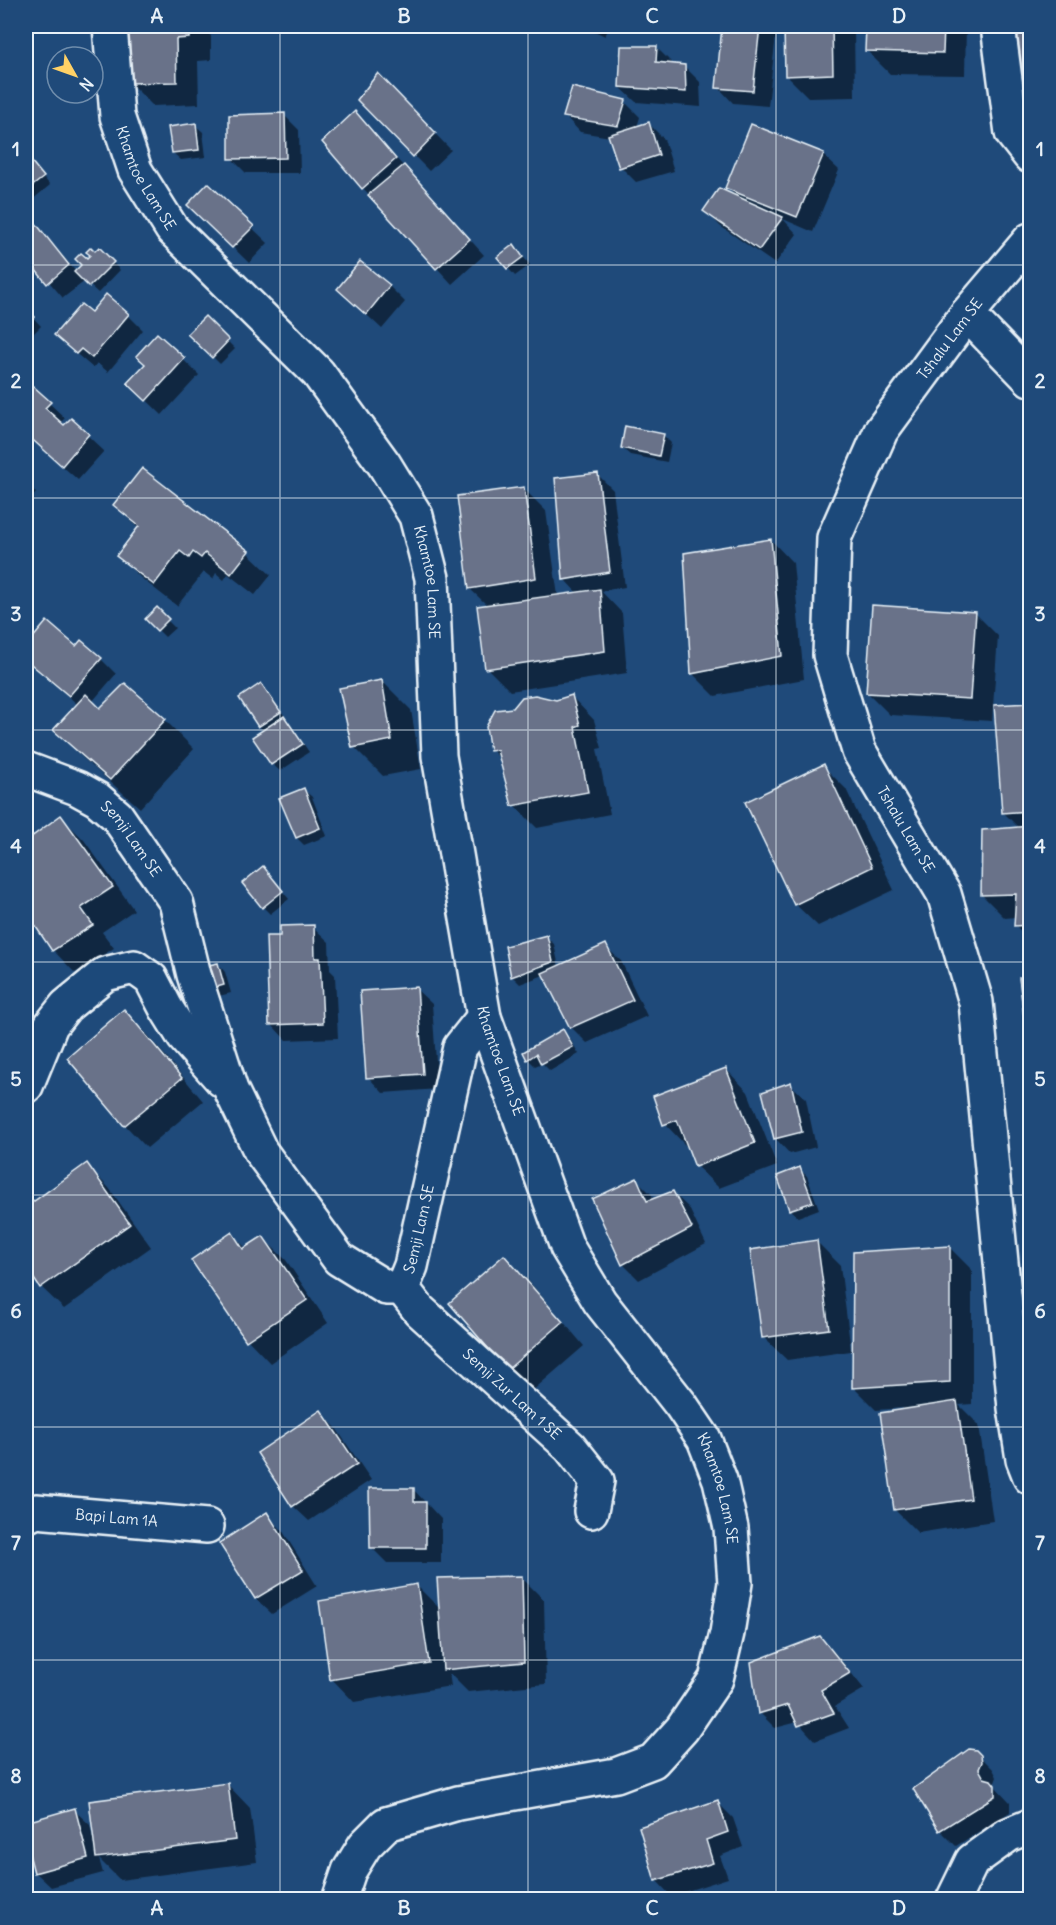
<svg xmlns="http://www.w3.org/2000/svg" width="1056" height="1925" viewBox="0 0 1056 1925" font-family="Delius,sans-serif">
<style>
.shadow{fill:#0007}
.building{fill:#697289;stroke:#e8f1f8;stroke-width:1.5}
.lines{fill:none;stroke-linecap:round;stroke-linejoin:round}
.minor-casing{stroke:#e8f1f8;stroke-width:38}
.major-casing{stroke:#e8f1f8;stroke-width:38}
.minor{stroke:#1f4a7a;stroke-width:33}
.major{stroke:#1f4a7a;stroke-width:33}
.grid{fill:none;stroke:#e8f1f8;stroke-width:1.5;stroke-opacity:0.55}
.labels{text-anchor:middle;stroke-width:4.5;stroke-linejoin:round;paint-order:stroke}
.street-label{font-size:15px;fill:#e8f1f8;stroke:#1f4a7a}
.neatline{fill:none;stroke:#e8f1f8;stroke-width:2}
.grid-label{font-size:20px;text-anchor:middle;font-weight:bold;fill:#e8f1f8}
</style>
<rect width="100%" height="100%" fill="#1f4a7a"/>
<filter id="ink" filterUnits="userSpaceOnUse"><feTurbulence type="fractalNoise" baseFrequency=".0167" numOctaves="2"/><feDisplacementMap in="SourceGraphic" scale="12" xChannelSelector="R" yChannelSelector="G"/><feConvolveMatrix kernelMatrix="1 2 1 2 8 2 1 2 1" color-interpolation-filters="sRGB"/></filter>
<g filter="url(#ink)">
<!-- shadow -->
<g class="shadow">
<polygon points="128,26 200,26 211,36 211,60 198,61 199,104 153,106 130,83"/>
<polygon points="584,26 610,26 605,36"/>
<polygon points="724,26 777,26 768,106 733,103 718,87"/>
<polygon points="785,26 854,26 855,97 809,98 786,75"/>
<polygon points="868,26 966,26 965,75 890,74 867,51"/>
<polygon points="1021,26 1030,26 1030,89 1015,73"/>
<polygon points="656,47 672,63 672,65 684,66 700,82 701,107 636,102 620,87"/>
<polygon points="378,75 451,150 429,171 359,100"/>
<polygon points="625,102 640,117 637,127 649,124 664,139 674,171 636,182 621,167 610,137 580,132 565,116"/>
<polygon points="355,113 484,255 452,284 363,188"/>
<polygon points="284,115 299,130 300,173 246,173 231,158"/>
<polygon points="195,125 203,132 206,157 181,160 173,153"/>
<polygon points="823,155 839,170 813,232 783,219 797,234 775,264 720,226 705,210 737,198 727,187"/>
<polygon points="31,163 50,185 26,205 26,167"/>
<polygon points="208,185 268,243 249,263 205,220"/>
<polygon points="26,211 76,272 99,249 120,270 98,293 85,281 63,298 26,255"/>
<polygon points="514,246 530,265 515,276 508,268"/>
<polygon points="360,263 389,286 405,302 382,329 355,304"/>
<polygon points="26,310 41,326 26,341"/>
<polygon points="91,315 128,315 143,330 108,372 97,363 93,368 72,350"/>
<polygon points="205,318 235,349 220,364 190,334"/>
<polygon points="158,335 199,375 162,415 129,383 146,364"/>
<polygon points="33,388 65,418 60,423 64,427 71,420 104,451 78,480 26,434 26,397"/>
<polygon points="663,435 671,443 667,462 630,455 622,448"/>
<polygon points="142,470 248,553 271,575 255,595 228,574 224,580 216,573 213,579 204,572 177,606 141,578 118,556 139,529 115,505"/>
<polygon points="597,474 613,490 625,587 601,591 622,613 627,673 510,691 487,668 488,606 470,589 524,489 546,511 558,596 578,594 564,579"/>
<polygon points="26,482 36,493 26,504"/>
<polygon points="771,540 793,563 804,679 715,696 692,673"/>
<polygon points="157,610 175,628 165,637 147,619"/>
<polygon points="975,613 998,636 992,721 890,715 867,692"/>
<polygon points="47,623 77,648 101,659 116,674 92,702 100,710 165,720 194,749 140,808 84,759 55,730 78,705 26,658 26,648"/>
<polygon points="382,681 411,710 421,769 383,776 354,747"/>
<polygon points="261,685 269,693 309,752 280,771 272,764 264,731 259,726"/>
<polygon points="572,697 594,720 602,748 597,749 610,814 537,828 514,805 501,760 492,750 556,701"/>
<polygon points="1030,705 1030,940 1016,926 1016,917 1005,918 982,895 1019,828 1003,812 996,706"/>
<polygon points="823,766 846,789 894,890 818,926 795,904"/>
<polygon points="304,790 312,797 327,836 304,845 297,838"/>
<polygon points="61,817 84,840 134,910 102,932 114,948 75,973 53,950 26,909 26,843"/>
<polygon points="263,868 289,899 270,914 263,907"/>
<polygon points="313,927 329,942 330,970 335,975 338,1038 286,1040 271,1024 282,937"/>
<polygon points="546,937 554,944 559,967 605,946 621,961 647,1016 587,1043 571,1027 544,975 520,984 512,976"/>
<polygon points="218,964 225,972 231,993 215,997 202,968"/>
<polygon points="1030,978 1030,1042 1028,1040 1021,980"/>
<polygon points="416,989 432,1004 438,1089 383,1093 368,1077"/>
<polygon points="124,1011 147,1034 203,1101 147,1148 125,1125"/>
<polygon points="563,1031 570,1039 579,1054 550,1071 542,1063 535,1066 528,1059"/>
<polygon points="726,1069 748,1092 777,1166 719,1188 696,1166 687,1147 665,1124"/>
<polygon points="790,1084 806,1099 816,1147 790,1154 775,1138"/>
<polygon points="86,1165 109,1188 151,1247 64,1309 41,1287 26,1264 26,1208"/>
<polygon points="799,1169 807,1176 819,1209 798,1217 790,1210"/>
<polygon points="636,1179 652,1195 654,1200 673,1193 689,1208 706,1244 639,1280 623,1264"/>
<polygon points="232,1234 246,1248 263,1238 286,1260 328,1323 270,1363 248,1340 193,1260"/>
<polygon points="817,1242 840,1265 851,1351 787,1360 764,1338"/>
<polygon points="949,1247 972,1270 972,1404 959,1405 979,1425 993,1521 918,1533 895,1510 903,1408 876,1410 853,1387"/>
<polygon points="504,1257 527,1279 584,1346 531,1392 508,1369"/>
<polygon points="321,1412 336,1428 371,1480 309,1521 293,1506"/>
<polygon points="413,1489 441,1519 441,1563 387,1563 371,1547"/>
<polygon points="266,1514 282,1530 317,1586 272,1614 256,1599 221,1543"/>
<polygon points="521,1577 544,1600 546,1684 468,1692 449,1673 451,1686 354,1702 332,1679 417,1586 441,1610"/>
<polygon points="820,1638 836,1654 864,1689 835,1706 849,1728 815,1741 798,1722 775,1728 760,1713"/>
<polygon points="977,1753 993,1769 997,1777 994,1785 1010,1802 1010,1812 956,1846 940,1830 915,1789"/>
<polygon points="228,1785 250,1808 257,1862 120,1880 99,1859 103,1873 51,1887 35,1872 26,1836 26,1823 74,1810 90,1825 93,1839"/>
<polygon points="717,1802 733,1818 743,1847 720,1856 728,1878 671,1896 656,1880"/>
</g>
<!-- building -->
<g class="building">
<polygon points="126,26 189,26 189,38 176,39 177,82 128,83"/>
<polygon points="722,26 760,26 753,91 716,88"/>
<polygon points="784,26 832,26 833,74 785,76"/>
<polygon points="866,26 944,26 943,53 865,51"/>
<polygon points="1019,26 1030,26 1030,75 1013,73"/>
<polygon points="621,46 657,46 656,62 685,65 686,92 619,87"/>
<polygon points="378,73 436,133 413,157 357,100"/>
<polygon points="572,87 626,100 618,126 563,117"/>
<polygon points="355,111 396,159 362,189 322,142"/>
<polygon points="285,113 286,158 229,159 229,115"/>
<polygon points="649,122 659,155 619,168 608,135"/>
<polygon points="196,123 199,150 172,153 168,127"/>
<polygon points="751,124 824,153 797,217 725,188"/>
<polygon points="31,161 44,177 26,191 26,165"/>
<polygon points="404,165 470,239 436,269 368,195"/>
<polygon points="208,183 254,226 232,248 187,205"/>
<polygon points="719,188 783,217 759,250 703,211"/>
<polygon points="26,211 69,265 47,284 26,258"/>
<polygon points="514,244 523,257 507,269 497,257"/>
<polygon points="91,247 95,251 99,247 114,262 89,287 74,272 81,265 75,259 81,253 87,258 90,255 86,252"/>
<polygon points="360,261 390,285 366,315 337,289"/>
<polygon points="106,294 129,314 92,358 81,349 76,354 54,335 81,304 91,312"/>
<polygon points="26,308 35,317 26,327"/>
<polygon points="205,316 229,340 212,358 187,334"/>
<polygon points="157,333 185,358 146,401 127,383 145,364 136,356"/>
<polygon points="33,386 51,402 45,408 64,425 71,418 89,434 62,466 26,434 26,395"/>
<polygon points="625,426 664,434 659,456 621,448"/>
<polygon points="142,468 249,551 231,574 205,553 201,558 193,552 189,558 180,551 154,585 116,556 139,526 113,505"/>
<polygon points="598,473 610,572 563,580 555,478"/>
<polygon points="524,487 536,578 469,589 457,496"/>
<polygon points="771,539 782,656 691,674 684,553"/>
<polygon points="600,589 605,651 485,669 477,606"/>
<polygon points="872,605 976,612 970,699 866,693"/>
<polygon points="157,607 169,619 157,631 145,619"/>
<polygon points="47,621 76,646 81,640 102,658 69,696 26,660 26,646"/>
<polygon points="382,680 392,740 352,748 339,688"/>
<polygon points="125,683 166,719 110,780 53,730 86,694 100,708"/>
<polygon points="261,683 281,712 258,727 239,698"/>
<polygon points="535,695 556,700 572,695 580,725 575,727 588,792 512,806 497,750 490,751 486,727 495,710 513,708 522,697"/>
<polygon points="1030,703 1030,811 1002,813 994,705"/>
<polygon points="284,716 303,744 271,765 252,737"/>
<polygon points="824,764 872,867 794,905 745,802"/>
<polygon points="304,788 320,828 296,838 279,798"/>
<polygon points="61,815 113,887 81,908 93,925 52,951 26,912 26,841"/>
<polygon points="1030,826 1030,925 1014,926 1016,894 981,895 982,830"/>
<polygon points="263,866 283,891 262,908 242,883"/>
<polygon points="314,925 315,958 320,958 323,1023 269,1025 266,936 280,936 280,926"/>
<polygon points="547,935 553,962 511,977 505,946"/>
<polygon points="606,944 633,1000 570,1028 542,973"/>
<polygon points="218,963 224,985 206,990 200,967"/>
<polygon points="1030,977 1030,1040 1027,1041 1019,978"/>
<polygon points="417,987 423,1074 366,1078 360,991"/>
<polygon points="124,1009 182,1078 124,1126 67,1058"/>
<polygon points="563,1029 573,1047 541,1064 536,1054 527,1060 523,1052"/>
<polygon points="726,1068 755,1143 695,1167 677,1120 663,1125 653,1096"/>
<polygon points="791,1082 802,1132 774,1139 762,1092"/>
<polygon points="87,1163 130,1224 40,1288 26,1267 26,1207"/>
<polygon points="800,1167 813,1202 789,1210 777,1176"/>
<polygon points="637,1178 647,1201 673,1191 692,1228 622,1265 592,1199"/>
<polygon points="232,1232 243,1249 263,1236 307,1300 246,1341 191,1260"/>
<polygon points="817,1240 829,1329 762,1338 750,1250"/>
<polygon points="950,1246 950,1382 852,1388 853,1252"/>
<polygon points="504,1255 563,1322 507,1370 449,1303"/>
<polygon points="957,1401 971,1499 894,1510 880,1413"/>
<polygon points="321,1410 357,1464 292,1507 257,1453"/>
<polygon points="369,1488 414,1488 414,1502 426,1502 426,1548 370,1548"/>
<polygon points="267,1512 303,1570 255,1599 219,1543"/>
<polygon points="522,1576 524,1662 443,1670 437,1578"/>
<polygon points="417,1584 429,1663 330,1680 319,1601"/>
<polygon points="820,1636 850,1673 821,1690 834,1713 798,1726 788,1705 758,1714 751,1662"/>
<polygon points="969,1749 976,1750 981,1755 982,1762 979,1769 984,1778 991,1780 995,1785 995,1796 939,1831 913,1789"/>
<polygon points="228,1783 235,1840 96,1858 89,1801"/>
<polygon points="718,1800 728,1832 706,1840 713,1863 655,1881 639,1827"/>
<polygon points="75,1808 88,1858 34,1873 26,1842 26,1822"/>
</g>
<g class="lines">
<defs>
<g id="minor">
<polyline points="1001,26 999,34 1012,133 1030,156"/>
<path id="s1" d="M1030 240 967 314 881 431 834 538 830 655 859 751 944 894 976 1002 1015 1408 1023 1459 1030 1477"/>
<polyline points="967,314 1030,379"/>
<path id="s2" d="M26 769 77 788 97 799 117 816 176 902 194 975 231 1090 261 1152 339 1259 386 1288H402L411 1266 460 1047 484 1017"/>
<polyline points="26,1086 51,1025 66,1006 105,974 134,967 151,979 166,1008 184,1037 222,1080"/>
<path id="s3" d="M402 1288 419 1310 570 1447 597 1481 591 1511"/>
<path id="s4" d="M26 1516 36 1511 207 1526"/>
<polyline points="953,1900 972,1861 1008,1835 1030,1826"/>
</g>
<g id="major">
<path id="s5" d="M110 26 117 116 135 170 172 229 318 373 384 464 416 516 432 578 439 756 484 1017 567 1247 600 1302 681 1405 704 1439 720 1480 731 1528 735 1583 727 1633 716 1679 682 1729 653 1761 616 1775 458 1803 386 1824 365 1845 349 1871 339 1900"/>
</g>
</defs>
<!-- minor casing -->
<use href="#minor" class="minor-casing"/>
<!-- major casing -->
<use href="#major" class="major-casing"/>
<!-- minor -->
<use href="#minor" class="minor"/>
<!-- major -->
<use href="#major" class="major"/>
</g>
</g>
<!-- grid -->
<path class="grid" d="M280 26V1900M528 26V1900M776 26V1900M26 265H1030M26 498H1030M26 730H1030M26 962H1030M26 1195H1030M26 1427H1030M26 1660H1030"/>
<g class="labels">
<!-- street labels -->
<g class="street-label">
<text dy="5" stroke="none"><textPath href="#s5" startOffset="159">Khamtoe Lam SE</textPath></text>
<text transform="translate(950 339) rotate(-53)" y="5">Tshalu Lam SE</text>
<text dy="5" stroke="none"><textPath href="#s5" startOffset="663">Khamtoe Lam SE</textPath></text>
<text dy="5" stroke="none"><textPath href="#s1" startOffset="668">Tshalu Lam SE</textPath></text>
<text dy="5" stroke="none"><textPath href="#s2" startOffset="130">Semji Lam SE</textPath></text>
<text dy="5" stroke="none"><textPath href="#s5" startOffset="1149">Khamtoe Lam SE</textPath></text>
<text dy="5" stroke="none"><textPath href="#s2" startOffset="738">Semji Lam SE</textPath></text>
<text dy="5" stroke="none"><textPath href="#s3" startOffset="153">Semji Zur Lam 1 SE</textPath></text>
<text dy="5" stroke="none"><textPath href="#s5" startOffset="1635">Khamtoe Lam SE</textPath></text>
<text dy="5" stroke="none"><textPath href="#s4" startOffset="92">Bapi Lam 1A</textPath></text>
</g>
</g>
<!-- margin -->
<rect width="1056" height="1925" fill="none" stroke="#1f4a7a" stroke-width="66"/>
<!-- north arrow -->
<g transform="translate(75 75) rotate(130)"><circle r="28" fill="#1f4a7a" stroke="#6f8dac" stroke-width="1.5"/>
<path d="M0-4.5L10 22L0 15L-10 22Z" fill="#ffd166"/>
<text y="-9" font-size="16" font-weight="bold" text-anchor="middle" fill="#e8f1f8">N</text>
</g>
<rect x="33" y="33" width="990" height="1859" class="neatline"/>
<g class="grid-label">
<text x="157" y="23">A</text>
<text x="404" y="23">B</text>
<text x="652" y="23">C</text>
<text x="899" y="23">D</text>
<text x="16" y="156">1</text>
<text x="1040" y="156">1</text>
<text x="16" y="388">2</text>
<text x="1040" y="388">2</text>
<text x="16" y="621">3</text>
<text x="1040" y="621">3</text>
<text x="16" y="853">4</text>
<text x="1040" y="853">4</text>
<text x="16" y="1086">5</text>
<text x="1040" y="1086">5</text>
<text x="16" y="1318">6</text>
<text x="1040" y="1318">6</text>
<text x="16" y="1550">7</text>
<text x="1040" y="1550">7</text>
<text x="16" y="1783">8</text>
<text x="1040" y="1783">8</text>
<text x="157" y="1915">A</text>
<text x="404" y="1915">B</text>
<text x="652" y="1915">C</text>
<text x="899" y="1915">D</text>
</g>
</svg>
